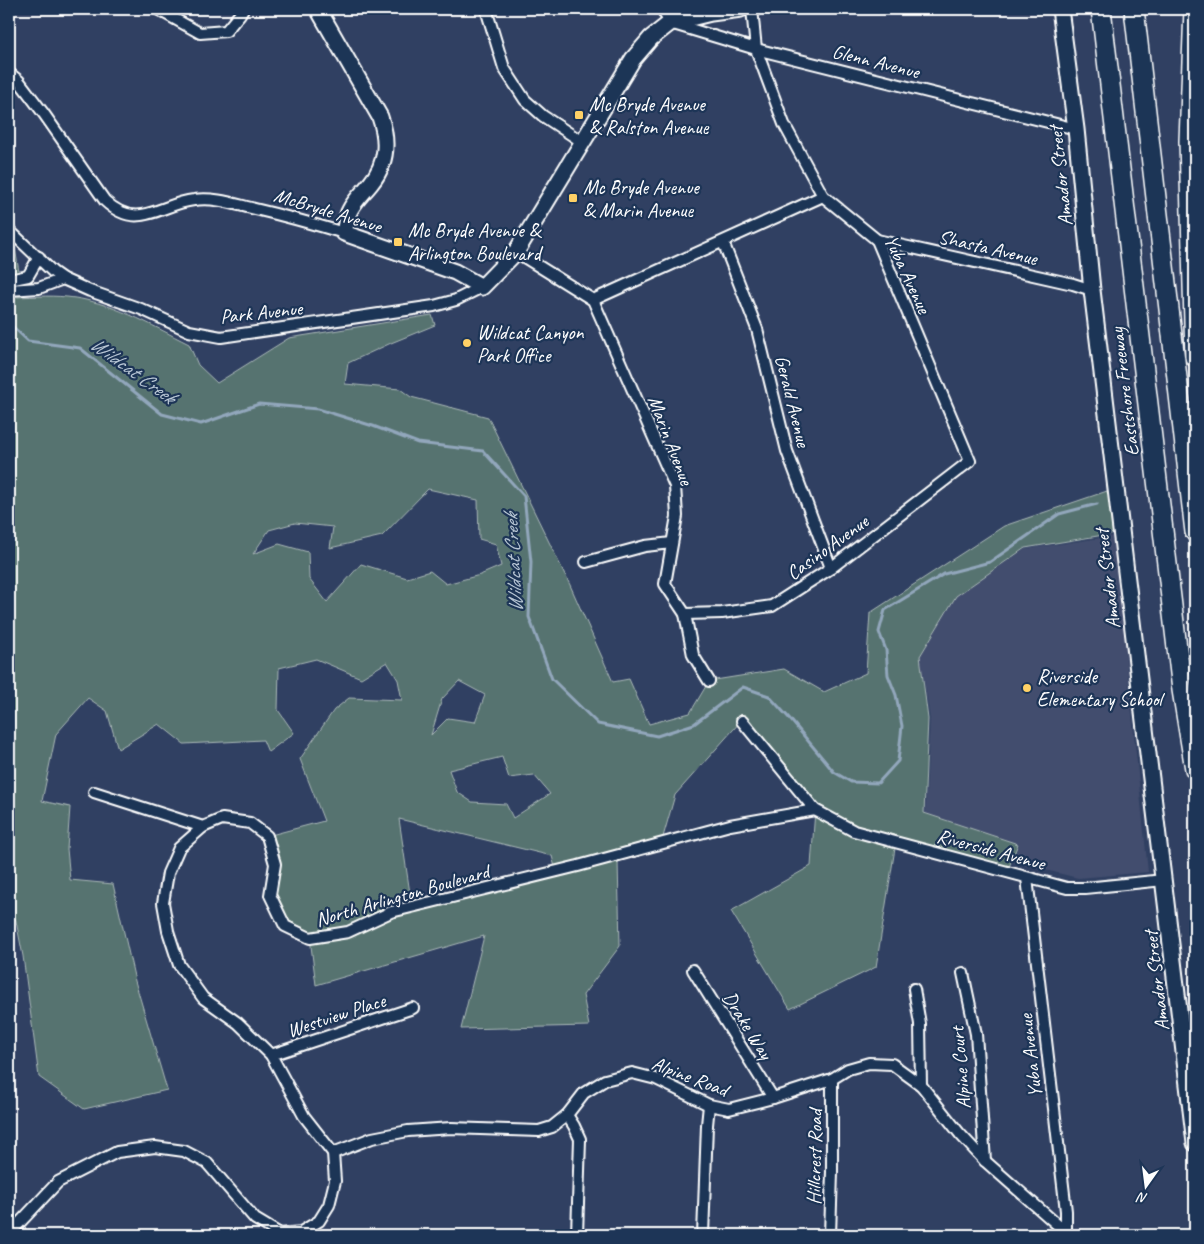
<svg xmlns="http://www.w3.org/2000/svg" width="1204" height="1244" viewBox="0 0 1204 1244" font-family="Caveat,sans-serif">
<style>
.built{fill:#424d6e}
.green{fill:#577370;stroke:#abb9b8;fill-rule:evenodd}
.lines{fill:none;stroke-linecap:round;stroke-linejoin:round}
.stream{stroke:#92a7bc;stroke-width:3}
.street-casing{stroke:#fff;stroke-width:14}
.secondary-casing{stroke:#fff;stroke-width:19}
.highway-casing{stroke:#fff;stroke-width:22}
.street{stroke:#1d3557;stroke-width:10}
.secondary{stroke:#1d3557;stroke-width:15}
.highway{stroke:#1d3557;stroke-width:19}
.poi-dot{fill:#ffd166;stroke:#1d3557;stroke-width:2}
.labels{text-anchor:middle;stroke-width:4.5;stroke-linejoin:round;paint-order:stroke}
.street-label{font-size:20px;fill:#fff;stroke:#1d3557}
.poi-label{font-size:20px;fill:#fff;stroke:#1d3557;text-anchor:start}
.water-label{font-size:21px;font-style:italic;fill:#b6c4d3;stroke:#1d3557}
</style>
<rect width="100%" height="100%" fill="#304062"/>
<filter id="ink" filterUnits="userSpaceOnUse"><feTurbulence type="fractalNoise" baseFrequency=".02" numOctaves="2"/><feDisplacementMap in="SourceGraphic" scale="10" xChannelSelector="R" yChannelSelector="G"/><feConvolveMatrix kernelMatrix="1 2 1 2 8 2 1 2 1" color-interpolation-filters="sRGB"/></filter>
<g filter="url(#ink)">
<!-- built -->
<polygon class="built" points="1114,536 1148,872 1078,878 1013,862 1019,844 925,813 930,719 920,656 955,596 1025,549"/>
<!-- green -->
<g class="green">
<polygon points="9,227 12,229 19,272 9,275"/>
<path d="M9 297C28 297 48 295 67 297 110 301 151 325 189 344L198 365 217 383 289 338 432 315 435 325 391 343 348 363 345 384 400 389 411 397 488 417 570 585 613 682 629 679 649 724 690 713 709 681 784 669 824 692 866 673 870 613 1004 526 1116 488 1122 532 1025 548 956 596 920 656 928 719 924 813 1018 844 1007 872 896 842 876 967 790 1009 731 911 811 866 815 810 741 721 675 795 661 844 618 862 620 946 583 995 589 1026 461 1029 484 936 316 985 310 938 285 926 270 895 275 864 267 836 324 821 300 759 334 710 349 698 402 700 398 680 387 662 361 678 316 659 279 668 278 710 294 733 268 752 263 740 184 744 159 724 118 749 107 711 88 698 56 734 42 801 70 807 67 849 70 880 113 884 135 981 167 1090 84 1109 39 1077 23 956 16 921 9 904ZM428 489 478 500 479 539 496 544 501 566 480 575 446 584 430 571 407 578 361 564 327 602 309 579 308 552 279 544 253 554 269 530 295 523 333 527 330 548 382 536ZM459 681 485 695 475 722 448 718 431 735 442 699ZM502 757 509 778 534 775 550 794 513 818 506 804 472 802 457 792 449 770ZM399 819 552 856 556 871 412 907Z"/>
</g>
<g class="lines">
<!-- stream -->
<polyline class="stream" points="9,323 28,341 80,348 162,414 201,424 259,404 318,409 373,426 418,443 483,451 524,496 531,562 529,617 552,679 598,724 657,736 694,724 743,687 769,696 789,718 834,772 851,782 878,783 898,761 902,726 896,695 888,675 886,650 879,632 885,610 944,574 990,562 1059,514 1097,504"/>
<defs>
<g id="street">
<polyline points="157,9 200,33 226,31 240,14 243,9"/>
<polyline points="486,9 504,68 525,100 543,116 584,143"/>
<polyline points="662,9 670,23 756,49 1076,129"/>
<path d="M9 73 19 81 44 114 105 201C138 232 159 204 194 200 215 197 234 204 255 209 285 216 314 224 344 233"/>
<polyline points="9,230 53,272 63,279 90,291 141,309 189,331 221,337 434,306 456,300 482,287"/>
<polyline points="877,240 1073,284 1092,290"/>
<polyline points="723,242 757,329 787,451 831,568"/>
<polyline points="516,252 593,300 675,486 677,516 665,584 685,614 693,655 709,681"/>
<polyline points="9,280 28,276 39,257"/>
<polyline points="9,290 39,288 63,279"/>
<polyline points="593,300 823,196"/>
<polyline points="586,562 645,546 672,543"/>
<polyline points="685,614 722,613 772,606 831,568 970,461 877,240 823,196 784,124 756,49 752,9"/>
<polyline points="742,721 815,810 854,831 1067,888 1085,888 1164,880"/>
<polyline points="94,792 203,827"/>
<polyline points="1027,878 1066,1211 1066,1230"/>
<polyline points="693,970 773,1098"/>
<polyline points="963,973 976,1034 985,1161"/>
<polyline points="914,989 920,1024 921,1085"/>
<polyline points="271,1055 413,1008"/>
<polyline points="567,1115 574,1126 580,1139 577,1235"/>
<polyline points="333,1153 372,1138 408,1131 451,1128 539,1131 552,1127 567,1115 584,1093 605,1080 632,1073 656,1079 709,1105 729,1109 773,1098 832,1079 848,1069 869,1063 892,1064 921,1085 960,1134 985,1161 1069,1235"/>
<polyline points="9,1234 58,1182 117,1152 155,1147 184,1151 207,1163 255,1219 280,1234 301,1232 319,1221 329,1205 335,1181 333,1153 304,1116 271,1055 238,1023 203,998 179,965 168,931 163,903 168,873 179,848 203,827 222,819 250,823 267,836 275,864 270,895 285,926 310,938 348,932 391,912 578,866 730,825 815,810"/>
<polyline points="703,1235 707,1125 709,1105"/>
<polyline points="830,1235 832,1172 832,1079"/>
</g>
<g id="secondary">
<path d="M318 9 380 117C388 140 388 162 371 183 364 192 355 200 350 210 346 217 346 226 344 233L455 272 482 287 516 252 633 59 651 38 670 23 711 13 741 9"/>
<polyline points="1060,9 1076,129 1092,290 1195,1143"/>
</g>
<g id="highway">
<polyline points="1101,9 1182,690 1195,769"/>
<polyline points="1134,9 1195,532"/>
<polyline points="1194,9 1189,141 1195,357"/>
</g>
</defs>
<!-- street casing -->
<use href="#street" class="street-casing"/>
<!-- secondary casing -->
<use href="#secondary" class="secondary-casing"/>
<!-- highway casing -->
<use href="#highway" class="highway-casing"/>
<!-- street -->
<use href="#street" class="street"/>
<!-- secondary -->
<use href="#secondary" class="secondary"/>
<!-- highway -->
<use href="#highway" class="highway"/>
</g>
</g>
<!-- markers -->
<g class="poi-dot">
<rect x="574" y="110" width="10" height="10" rx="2.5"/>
<rect x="568" y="193" width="10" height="10" rx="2.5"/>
<rect x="393" y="237" width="10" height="10" rx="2.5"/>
<circle cx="467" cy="343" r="5"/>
<circle cx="1027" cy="688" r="5"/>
</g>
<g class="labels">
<!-- street labels -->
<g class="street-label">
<text transform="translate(876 61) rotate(14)" y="7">Glenn Avenue</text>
<text transform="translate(1060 176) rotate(-96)" y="7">Amador Street</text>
<text transform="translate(328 210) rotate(17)" y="7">McBryde Avenue</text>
<text transform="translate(988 247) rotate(13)" y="7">Shasta Avenue</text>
<text transform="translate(908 274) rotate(65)" y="7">Yuba Avenue</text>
<text transform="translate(261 312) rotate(-6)" y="7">Park Avenue</text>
<text transform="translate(1124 392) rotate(-97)" y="7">Eastshore Freeway</text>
<text transform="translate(793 401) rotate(76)" y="7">Gerald Avenue</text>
<text transform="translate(671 440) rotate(69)" y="7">Marin Avenue</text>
<text transform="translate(827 547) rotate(-36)" y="7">Casino Avenue</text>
<text transform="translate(1107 579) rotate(-97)" y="7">Amador Street</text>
<text transform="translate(991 849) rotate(15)" y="7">Riverside Avenue</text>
<text transform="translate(402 895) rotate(-16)" y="7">North Arlington Boulevard</text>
<text transform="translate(1156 981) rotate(-97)" y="7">Amador Street</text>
<text transform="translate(336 1015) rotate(-18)" y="7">Westview Place</text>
<text transform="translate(748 1025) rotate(58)" y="7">Drake Way</text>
<text transform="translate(1030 1056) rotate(-97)" y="7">Yuba Avenue</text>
<text transform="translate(960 1068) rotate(-95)" y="7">Alpine Court</text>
<text transform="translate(690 1076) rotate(21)" y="7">Alpine Road</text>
<text transform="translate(814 1157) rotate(-89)" y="7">Hillcrest Road</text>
</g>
<!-- poi labels -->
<g class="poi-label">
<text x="589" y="111">Mc Bryde Avenue<tspan x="589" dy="23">&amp; Ralston Avenue</tspan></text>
<text x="583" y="194">Mc Bryde Avenue<tspan x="583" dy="23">&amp; Marin Avenue</tspan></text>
<text x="408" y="237">Mc Bryde Avenue &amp;<tspan x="408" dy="23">Arlington Boulevard</tspan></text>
<text x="477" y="339">Wildcat Canyon<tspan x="477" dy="23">Park Office</tspan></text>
<text x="1037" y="683">Riverside<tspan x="1037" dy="23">Elementary School</tspan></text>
</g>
<!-- water labels -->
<g class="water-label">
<text transform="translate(133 370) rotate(36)" y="7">Wildcat Creek</text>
<text transform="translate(513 563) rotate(-93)" y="7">Wildcat Creek</text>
</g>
</g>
<!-- margin -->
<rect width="1204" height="1244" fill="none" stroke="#1d3557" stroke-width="30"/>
<rect x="15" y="15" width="1174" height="1214" fill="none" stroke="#fff" stroke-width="2" filter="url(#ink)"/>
<!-- north arrow -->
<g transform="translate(1146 1186) rotate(194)" stroke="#1d3557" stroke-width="4" paint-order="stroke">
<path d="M0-4L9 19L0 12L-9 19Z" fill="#ffffff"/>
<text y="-8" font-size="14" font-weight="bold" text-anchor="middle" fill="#ffffff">N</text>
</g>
</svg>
